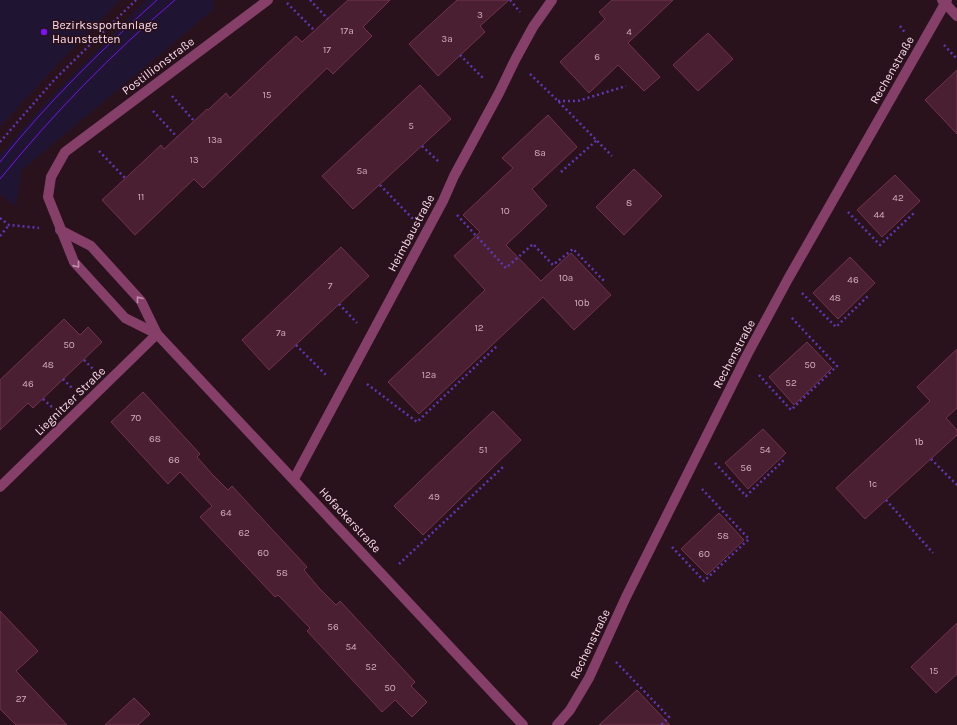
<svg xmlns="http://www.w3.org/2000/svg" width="957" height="725" viewBox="0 0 957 725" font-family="Karla,sans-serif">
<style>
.green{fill:#1f1533}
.building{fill:#491f31;stroke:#74324e}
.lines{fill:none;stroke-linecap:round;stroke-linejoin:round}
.path{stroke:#5e37b6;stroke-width:2.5;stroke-dasharray:2 3;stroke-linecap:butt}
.minor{stroke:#853f69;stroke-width:10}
.tram{stroke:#7b11f3;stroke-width:1}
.oneway{stroke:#c18dab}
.poi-dot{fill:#7b11f3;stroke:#29121c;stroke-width:1.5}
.labels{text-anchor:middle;stroke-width:3.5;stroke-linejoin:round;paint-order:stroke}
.number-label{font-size:10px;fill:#d0acbe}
.poi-label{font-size:12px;fill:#fddbed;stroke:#29121c;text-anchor:start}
.street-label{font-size:12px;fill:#fddbed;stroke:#29121c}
</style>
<rect width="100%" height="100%" fill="#29121c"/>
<!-- green -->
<g class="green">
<polygon points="0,0 120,0 58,64 0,127"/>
<polygon points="146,0 214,0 214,9 22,170 16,206 0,195 0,155 45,103"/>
</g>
<!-- building -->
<g class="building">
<polygon points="348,0 390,0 363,27 372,36 333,74 327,68 203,188 194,179 135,235 102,200 161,145 164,149 207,109 208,110 226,93 230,98 296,36 302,42"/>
<polygon points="457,0 509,0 480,26 485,32 438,76 409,44"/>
<polygon points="612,0 673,0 628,43 660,77 644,91 618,65 589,93 560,62 605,19 599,12"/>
<polygon points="708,33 733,59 698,91 673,65"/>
<polygon points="957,70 957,134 925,100"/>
<polygon points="420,85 451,119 353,209 322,176"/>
<polygon points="548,115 577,147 532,189 547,206 506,245 541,281 571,253 611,295 574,330 543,297 419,414 388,382 485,290 454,256 480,232 463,215 513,168 502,158"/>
<polygon points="634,169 662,196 624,235 596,207"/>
<polygon points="895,175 920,201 882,237 857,210"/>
<polygon points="341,247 369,276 269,370 242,340"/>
<polygon points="850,257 875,283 838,319 813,293"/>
<polygon points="64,319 80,335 88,327 102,342 33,408 28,403 0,430 0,380"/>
<polygon points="807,342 832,368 794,405 769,377"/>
<polygon points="957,349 957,408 946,418 957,430 957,435 865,519 836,488 930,401 917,387"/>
<polygon points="143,392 200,454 197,457 212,474 228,490 232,486 307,567 304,570 319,588 336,605 340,601 415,682 411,686 427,702 412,717 395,700 382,712 307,631 310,628 278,595 275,597 200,517 212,506 180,472 168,484 111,422"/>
<polygon points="493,411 521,440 423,535 394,506"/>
<polygon points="763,429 786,453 748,489 725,463"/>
<polygon points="719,513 744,540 707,575 681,549"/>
<polygon points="0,611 38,651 16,671 67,725 16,725 0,709"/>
<polygon points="957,623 957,674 936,693 911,667"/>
<polygon points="637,690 670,725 599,725"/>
<polygon points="134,698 150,714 138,725 105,725"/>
</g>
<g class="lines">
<!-- path -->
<g class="path">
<polyline points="310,0 328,19"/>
<polyline points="510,0 520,12"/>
<polyline points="287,3 315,31"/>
<polyline points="900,26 906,34"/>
<polyline points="944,45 957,59"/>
<polyline points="460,55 484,79"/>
<polyline points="530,74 558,101 612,156"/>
<polyline points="172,96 194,121"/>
<polyline points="558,101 578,101 626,86"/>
<polyline points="153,111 177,137"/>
<polyline points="0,142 55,79 136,0"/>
<polyline points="422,146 439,162"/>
<polyline points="99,151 125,178"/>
<polyline points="561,172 597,140"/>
<polyline points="380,185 413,219"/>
<polyline points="848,212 880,245 915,212"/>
<polyline points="457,215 506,268 533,244 553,265 573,249 605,282"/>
<polyline points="0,218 9,225 39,228"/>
<polyline points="0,236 9,225"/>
<polyline points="802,293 836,327 869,295"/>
<polyline points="339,304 357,323"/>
<polyline points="296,345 327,376"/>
<polyline points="84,360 93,369"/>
<polyline points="759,375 791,410 837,366 790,316"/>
<polyline points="63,379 73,389"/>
<polyline points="367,384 417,422 497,346"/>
<polyline points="43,399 53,408"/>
<polyline points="931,459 957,485"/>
<polyline points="715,463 746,496 785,459"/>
<polyline points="886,500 933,553"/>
<polyline points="672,547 704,581 749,539 702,489"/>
<polyline points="399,564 503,467"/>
<polyline points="616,662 669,717 661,725"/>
</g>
<!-- minor -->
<g class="minor">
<polyline points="942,0 957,16"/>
<polyline points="60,230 91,246 141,301 157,334 523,725"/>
<polyline points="157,334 125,318 74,262 48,197 51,177 65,152 268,0"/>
<polyline points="294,479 443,201 454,176 499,93 515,60 533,27 552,0"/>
<polyline points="0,487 157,334"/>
<polyline points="557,725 570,710 589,678 626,597 747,355 788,279 947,0"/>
</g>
<!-- tram -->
<g class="tram">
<path d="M0 162C47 103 101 50 157 0"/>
<path d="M0 179C53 114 111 54 175 0"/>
</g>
</g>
<!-- one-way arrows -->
<defs><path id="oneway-chevron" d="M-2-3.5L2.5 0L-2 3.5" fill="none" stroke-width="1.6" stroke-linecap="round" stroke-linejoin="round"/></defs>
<g class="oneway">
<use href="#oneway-chevron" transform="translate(77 265) rotate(51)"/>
<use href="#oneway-chevron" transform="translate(139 299) rotate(-128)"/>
</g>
<!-- markers -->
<circle class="poi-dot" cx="44" cy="32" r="4"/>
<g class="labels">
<!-- number labels -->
<g class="number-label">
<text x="480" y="18">3</text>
<text x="347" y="34">17a</text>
<text x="629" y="35">4</text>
<text x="447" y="42">3a</text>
<text x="327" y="53">17</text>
<text x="597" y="60">6</text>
<text x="267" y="98">15</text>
<text x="411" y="129">5</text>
<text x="215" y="143">13a</text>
<text x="540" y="156">8a</text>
<text x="194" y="163">13</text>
<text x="362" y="174">5a</text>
<text x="141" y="200">11</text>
<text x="898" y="201">42</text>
<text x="629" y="206">8</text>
<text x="505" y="214">10</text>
<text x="879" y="218">44</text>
<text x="566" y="281">10a</text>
<text x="853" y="283">46</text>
<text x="330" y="289">7</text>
<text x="835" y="301">48</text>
<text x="582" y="306">10b</text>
<text x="479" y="331">12</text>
<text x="281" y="336">7a</text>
<text x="69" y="348">50</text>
<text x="48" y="368">48</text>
<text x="810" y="368">50</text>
<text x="429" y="378">12a</text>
<text x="791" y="386">52</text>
<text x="28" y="387">46</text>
<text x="136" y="421">70</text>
<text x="155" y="442">68</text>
<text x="919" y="445">1b</text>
<text x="483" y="453">51</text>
<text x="765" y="453">54</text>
<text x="174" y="463">66</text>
<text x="746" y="471">56</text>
<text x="873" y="487">1c</text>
<text x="434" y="500">49</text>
<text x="226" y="516">64</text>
<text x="244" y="536">62</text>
<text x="723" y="539">58</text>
<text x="263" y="556">60</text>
<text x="704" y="557">60</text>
<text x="282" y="576">58</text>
<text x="333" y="630">56</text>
<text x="351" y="650">54</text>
<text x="371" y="670">52</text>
<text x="934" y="674">15</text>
<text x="390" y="691">50</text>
<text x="21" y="702">27</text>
</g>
<!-- poi labels -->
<g class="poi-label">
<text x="52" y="29">Bezirkssportanlage<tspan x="52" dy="14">Haunstetten</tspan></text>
</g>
<!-- street labels -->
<g class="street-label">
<text transform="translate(158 66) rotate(-37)" y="4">Postillionstraße</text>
<text transform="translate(892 70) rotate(-60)" y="4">Rechenstraße</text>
<text transform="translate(411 233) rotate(-62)" y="4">Heimbaustraße</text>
<text transform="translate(734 354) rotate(-62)" y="4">Rechenstraße</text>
<text transform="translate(70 401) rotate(-44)" y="4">Liegnitzer Straße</text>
<text transform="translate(350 520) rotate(47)" y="4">Hofackerstraße</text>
<text transform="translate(590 644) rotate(-64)" y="4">Rechenstraße</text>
</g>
</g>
</svg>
